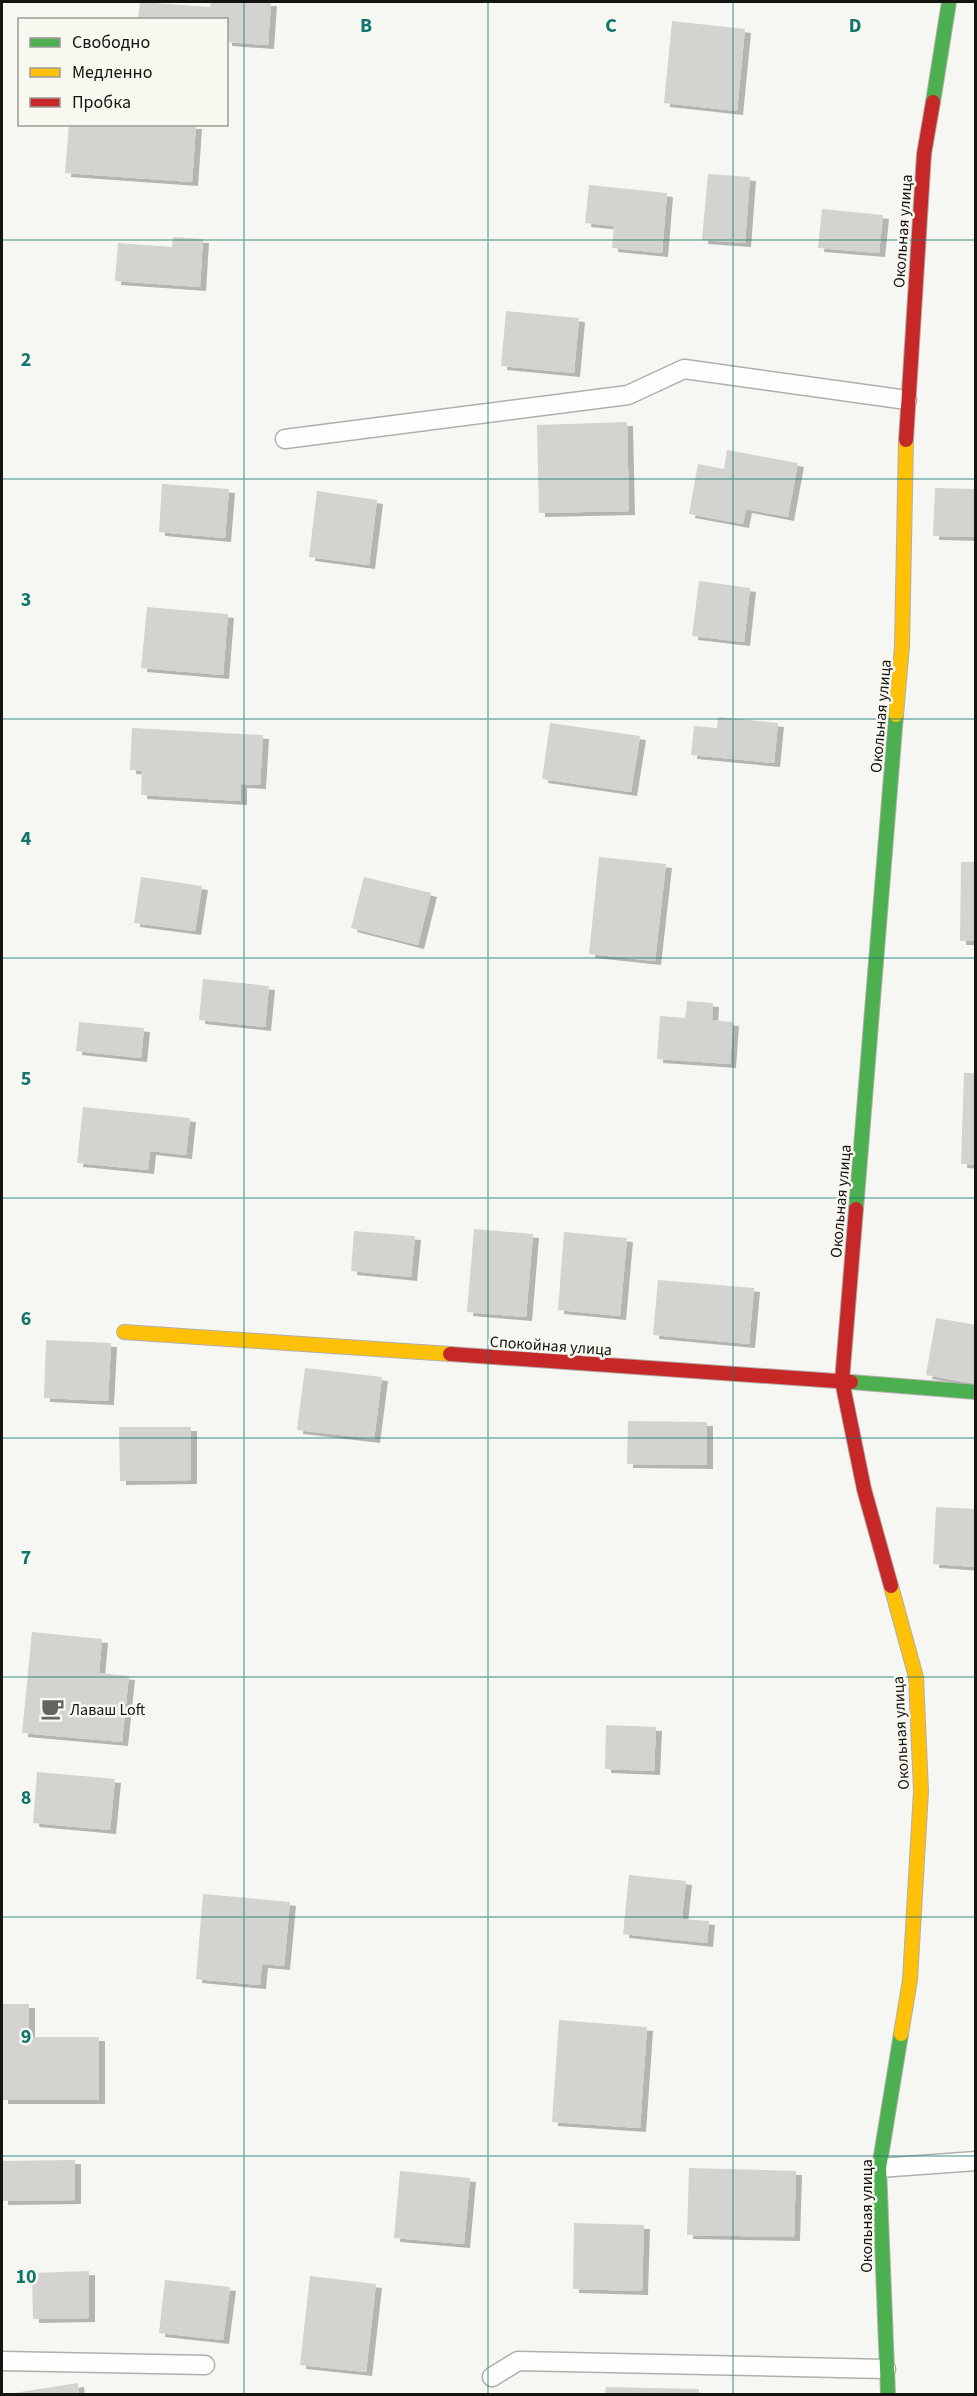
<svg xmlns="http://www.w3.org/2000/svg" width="977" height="2396" viewBox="0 0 977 2396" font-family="'Source Sans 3',sans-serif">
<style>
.building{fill:#d4d3d0;filter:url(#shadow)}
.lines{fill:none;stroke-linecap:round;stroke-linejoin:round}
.lane-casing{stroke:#b0afac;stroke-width:21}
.fast-casing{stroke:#b0afac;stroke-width:16}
.slow-casing{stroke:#b0afac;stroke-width:16}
.jam-casing{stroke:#b0afac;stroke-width:16}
.lane{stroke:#fefefd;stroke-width:18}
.fast{stroke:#4caf50;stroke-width:14}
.slow{stroke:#ffc107;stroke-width:14}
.jam{stroke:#c62828;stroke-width:14}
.grid{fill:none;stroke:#0f766e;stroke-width:1.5;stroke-opacity:0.55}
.labels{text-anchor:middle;stroke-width:5;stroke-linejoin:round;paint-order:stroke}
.street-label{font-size:16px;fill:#141411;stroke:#f8f7f0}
.poi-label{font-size:16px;fill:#141411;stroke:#f8f7f0;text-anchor:start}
.grid-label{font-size:20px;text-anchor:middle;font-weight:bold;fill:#0f766e;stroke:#f8f7f0;stroke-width:5;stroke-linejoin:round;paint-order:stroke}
</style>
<defs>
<filter id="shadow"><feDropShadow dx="6" dy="4" stdDeviation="0" flood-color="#0004"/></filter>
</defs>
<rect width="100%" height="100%" fill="#f6f6f2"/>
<!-- building -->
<g class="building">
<polygon points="140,2 210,7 211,2 271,2 268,45 226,42 226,20 138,20"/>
<polygon points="672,21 745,29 737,111 664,103"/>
<polygon points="69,124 196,125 192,182 65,173"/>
<polygon points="708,174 750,177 745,243 702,240"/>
<polygon points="589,185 667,193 662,253 612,248 614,226 585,223"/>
<polygon points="822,209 883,215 879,253 818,248"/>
<polygon points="173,237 203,239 200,287 115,281 118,243 172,247"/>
<polygon points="506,311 579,318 574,373 501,366"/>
<polygon points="627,422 629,511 539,513 537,425"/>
<polygon points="727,450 798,463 788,517 746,509 743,524 689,514 698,464 724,469"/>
<polygon points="162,484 229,489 225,538 159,532"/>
<polygon points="935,488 976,489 976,537 933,536"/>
<polygon points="317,491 377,500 369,565 309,557"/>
<polygon points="699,581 750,588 744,642 692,636"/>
<polygon points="147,607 228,614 223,675 141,668"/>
<polygon points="718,717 778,723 774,763 691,755 694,726 717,728"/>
<polygon points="550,723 640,736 631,792 542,779"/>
<polygon points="132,728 263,735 260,785 241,784 241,801 141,795 142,771 130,770"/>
<polygon points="599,857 666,864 655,961 589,954"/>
<polygon points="961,862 976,862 976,941 960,941"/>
<polygon points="141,877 202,886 195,931 134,923"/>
<polygon points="364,877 431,893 418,945 351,928"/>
<polygon points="203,979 269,986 265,1027 199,1020"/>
<polygon points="687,1001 713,1003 712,1020 733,1022 730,1064 657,1059 660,1016 685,1018"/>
<polygon points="79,1022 144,1028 141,1058 76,1051"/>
<polygon points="964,1073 976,1073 976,1165 961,1164"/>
<polygon points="83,1107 190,1118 186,1155 150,1151 148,1170 77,1163"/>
<polygon points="474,1229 533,1234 526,1317 467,1312"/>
<polygon points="354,1231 415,1236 411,1277 351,1271"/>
<polygon points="564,1232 627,1238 620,1316 558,1310"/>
<polygon points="658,1280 754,1288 749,1344 653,1335"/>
<polygon points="936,1318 976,1325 976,1384 926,1375"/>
<polygon points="46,1340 111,1343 108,1401 44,1398"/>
<polygon points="305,1368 382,1377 374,1439 297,1430"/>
<polygon points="628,1421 707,1422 707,1465 627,1464"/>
<polygon points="119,1427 191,1427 191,1480 120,1481"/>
<polygon points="936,1507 976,1509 976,1567 933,1564"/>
<polygon points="32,1632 102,1639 99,1673 129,1676 122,1742 22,1733"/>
<polygon points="606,1725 656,1727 654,1771 605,1769"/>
<polygon points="37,1772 115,1779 110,1830 33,1823"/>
<polygon points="629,1875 686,1881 682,1919 709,1921 707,1943 623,1934"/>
<polygon points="203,1894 290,1902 284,1966 262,1964 260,1985 196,1979"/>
<polygon points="2,2004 29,2004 29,2037 99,2037 99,2100 2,2100"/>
<polygon points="559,2020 647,2027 640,2128 552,2122"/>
<polygon points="75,2160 75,2200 2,2201 2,2161"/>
<polygon points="689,2168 796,2171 794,2237 687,2235"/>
<polygon points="400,2171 470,2178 464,2244 394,2238"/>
<polygon points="574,2223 644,2225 642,2291 573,2289"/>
<polygon points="89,2271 89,2318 33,2319 32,2273"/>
<polygon points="310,2276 376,2284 366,2372 300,2365"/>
<polygon points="165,2280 230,2287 223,2340 159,2333"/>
<polygon points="78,2383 79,2394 14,2394 14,2393"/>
<polygon points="606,2387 699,2389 699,2394 605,2394"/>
</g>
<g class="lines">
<defs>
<g id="lane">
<polyline points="285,439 628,395 684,369 907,400"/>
<polyline points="879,2168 976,2161"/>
<polyline points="2,2361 205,2365"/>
<polyline points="492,2377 518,2361 886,2369"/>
</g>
<g id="fast">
<polyline points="933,102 949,2"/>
<polyline points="856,1209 896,715"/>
<polyline points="851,1382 976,1392"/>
<polyline points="888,2394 879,2168 901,2034"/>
</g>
<g id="slow">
<polyline points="896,715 902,646 906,440"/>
<polyline points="124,1332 450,1354"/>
<polyline points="891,1586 916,1677 921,1791 910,1980 901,2034"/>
</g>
<g id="jam">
<polyline points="906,440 924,154 933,102"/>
<polyline points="856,1209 842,1381 864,1489 891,1586"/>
<polyline points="450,1354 851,1382"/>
</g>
</defs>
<!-- lane casing -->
<use href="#lane" class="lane-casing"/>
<!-- fast casing -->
<use href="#fast" class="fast-casing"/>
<!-- slow casing -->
<use href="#slow" class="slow-casing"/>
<!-- jam casing -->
<use href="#jam" class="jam-casing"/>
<!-- lane -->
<use href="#lane" class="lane"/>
<!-- fast -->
<use href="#fast" class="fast"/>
<!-- slow -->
<use href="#slow" class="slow"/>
<!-- jam -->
<use href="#jam" class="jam"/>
</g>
<!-- grid -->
<path class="grid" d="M244 2V2394M488 2V2394M733 2V2394M2 240H976M2 479H976M2 719H976M2 958H976M2 1198H976M2 1438H976M2 1677H976M2 1917H976M2 2156H976"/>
<!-- icons -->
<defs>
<symbol id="cafe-bare" viewBox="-9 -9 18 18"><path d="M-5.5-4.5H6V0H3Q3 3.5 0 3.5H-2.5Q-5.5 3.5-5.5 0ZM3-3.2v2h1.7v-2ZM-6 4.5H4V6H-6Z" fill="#636360" stroke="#f8f7f0" stroke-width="2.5" paint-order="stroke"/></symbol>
</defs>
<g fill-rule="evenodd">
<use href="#cafe-bare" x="36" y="1692" width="33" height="33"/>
</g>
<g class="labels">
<!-- street labels -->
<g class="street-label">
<text transform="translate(902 231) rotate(-86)" y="6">Окольная улица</text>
<text transform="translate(880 716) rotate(-85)" y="6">Окольная улица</text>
<text transform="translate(840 1201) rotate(-85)" y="6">Окольная улица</text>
<text transform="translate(551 1345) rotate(4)" y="6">Спокойная улица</text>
<text transform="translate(900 1733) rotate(-93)" y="6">Окольная улица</text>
<text transform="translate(866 2216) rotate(-90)" y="6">Окольная улица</text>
</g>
<!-- poi labels -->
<g class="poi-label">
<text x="70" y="1715">Лаваш Loft</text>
</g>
</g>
<g class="grid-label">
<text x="366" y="32">B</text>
<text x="611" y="32">C</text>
<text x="855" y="32">D</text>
<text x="26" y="366">2</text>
<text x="26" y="606">3</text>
<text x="26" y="845">4</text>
<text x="26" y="1085">5</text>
<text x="26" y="1325">6</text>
<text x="26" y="1564">7</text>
<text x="26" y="1804">8</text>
<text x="26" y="2043">9</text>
<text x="26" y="2283">10</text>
</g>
<!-- border -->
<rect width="977" height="2396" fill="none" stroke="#141411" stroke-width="6"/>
<!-- legend -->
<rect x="18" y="18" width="210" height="108" fill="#f8f7f0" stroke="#9d9c97" stroke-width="1.5"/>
<rect x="30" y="38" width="30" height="9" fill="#4caf50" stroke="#9d9c97" stroke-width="1.5"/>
<text x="72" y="48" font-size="18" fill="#141411">Свободно</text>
<rect x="30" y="68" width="30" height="9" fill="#ffc107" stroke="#9d9c97" stroke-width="1.5"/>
<text x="72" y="78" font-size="18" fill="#141411">Медленно</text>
<rect x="30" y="98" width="30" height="9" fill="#c62828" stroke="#9d9c97" stroke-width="1.5"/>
<text x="72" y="108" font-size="18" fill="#141411">Пробка</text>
</svg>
